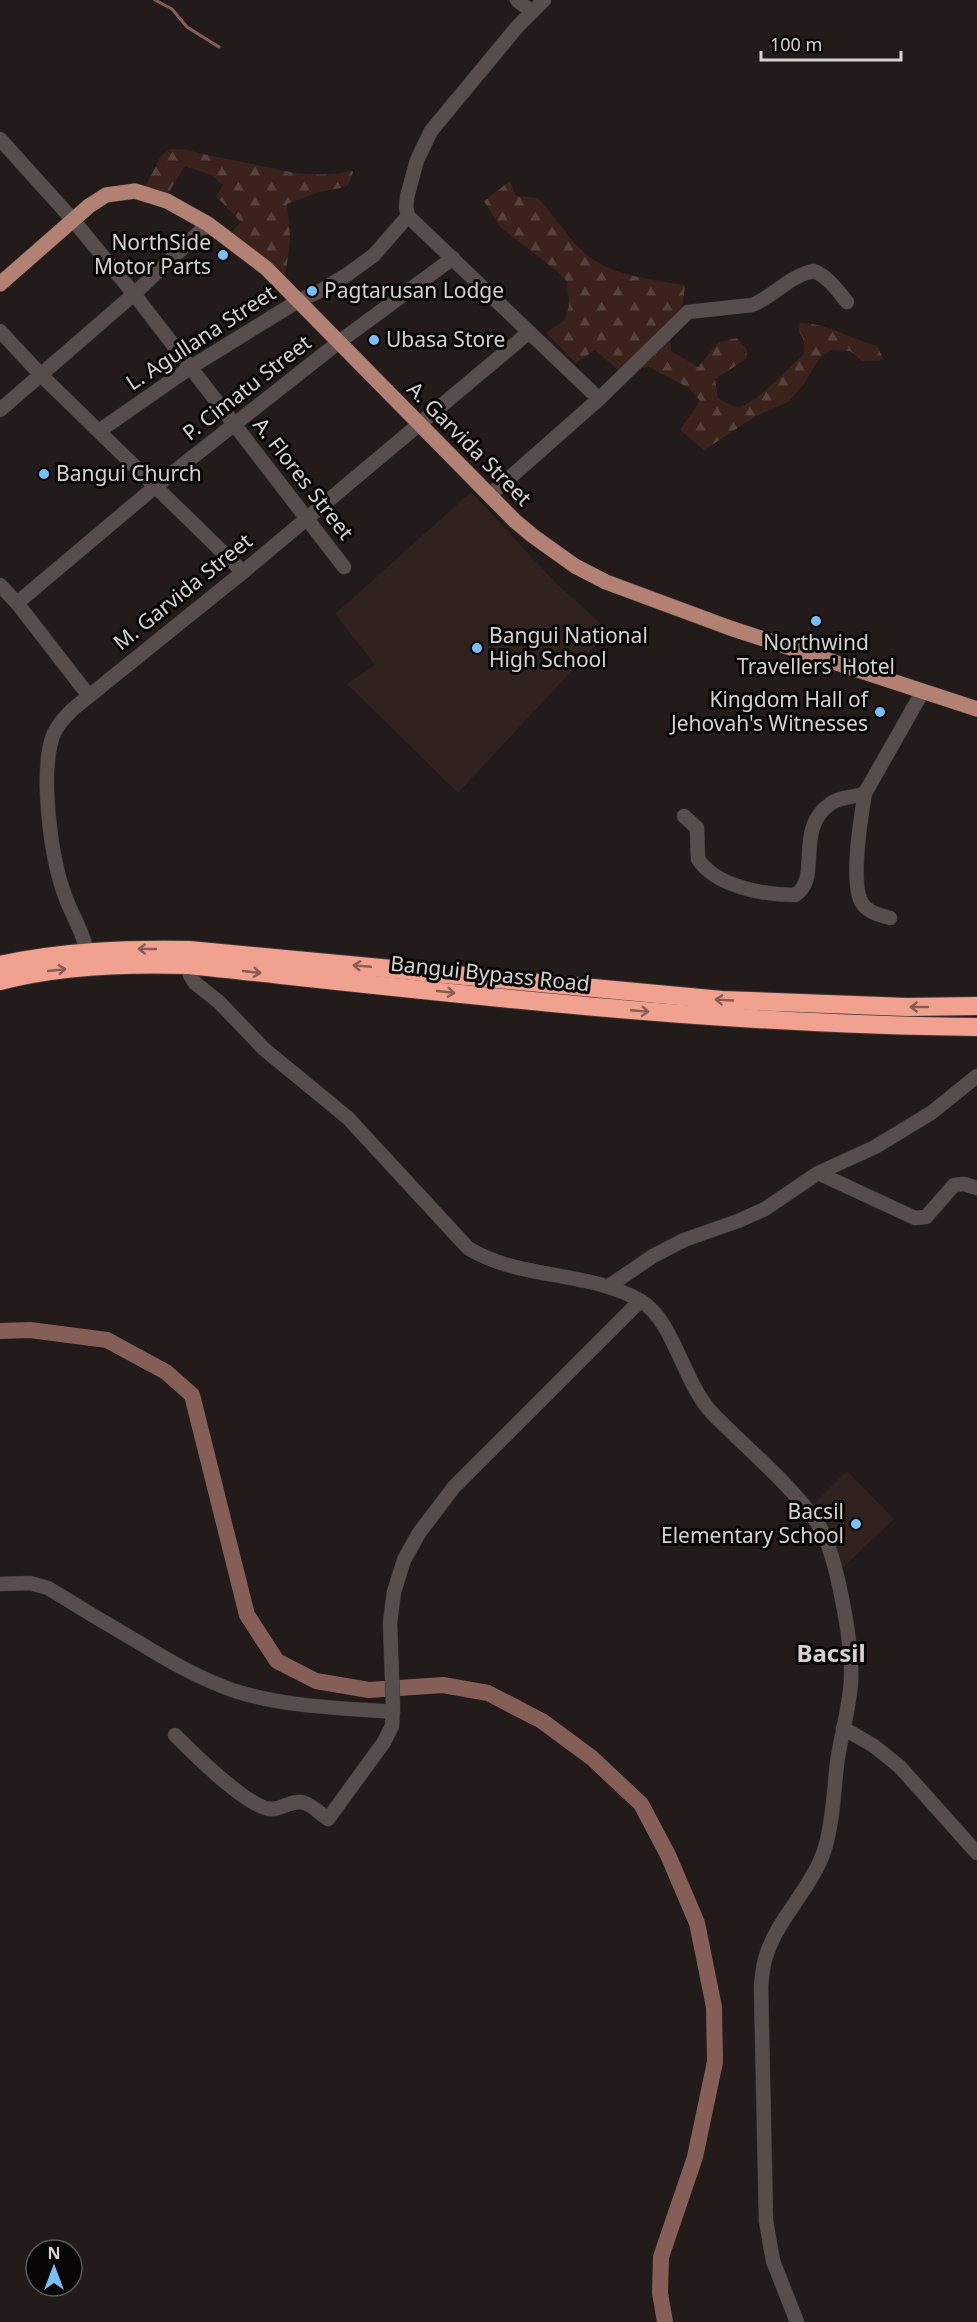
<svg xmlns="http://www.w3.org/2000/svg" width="977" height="2322" viewBox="0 0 977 2322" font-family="'Noto Sans',sans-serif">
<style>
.built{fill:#30221f}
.forest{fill:url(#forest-firs)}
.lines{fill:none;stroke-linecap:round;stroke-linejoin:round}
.stream{stroke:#855f57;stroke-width:3}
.river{stroke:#855f57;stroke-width:16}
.minor-casing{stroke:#3c3736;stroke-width:15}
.major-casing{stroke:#3c3736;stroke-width:16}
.highway-casing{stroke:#3c3736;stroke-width:20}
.minor{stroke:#574e4c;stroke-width:14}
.major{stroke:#b38074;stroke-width:15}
.highway{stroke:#f0a18f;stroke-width:18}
.oneway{stroke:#885c51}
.poi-dot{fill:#78bff7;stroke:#090706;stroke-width:2}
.labels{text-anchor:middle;stroke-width:6;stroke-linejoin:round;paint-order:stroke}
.poi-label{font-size:21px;fill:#d6d1d0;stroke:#090706;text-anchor:start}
.street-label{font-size:21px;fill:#d6d1d0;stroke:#090706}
.quarter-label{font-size:24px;font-weight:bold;fill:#d6d1d0;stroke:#090706}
</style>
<defs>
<pattern id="forest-firs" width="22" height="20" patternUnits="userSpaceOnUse" patternTransform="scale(1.5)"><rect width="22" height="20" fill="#3c221c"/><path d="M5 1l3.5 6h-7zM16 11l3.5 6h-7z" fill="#57413c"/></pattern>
</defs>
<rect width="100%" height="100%" fill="#221b19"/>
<!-- built -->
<g class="built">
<polygon points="471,492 555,582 609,631 458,793 347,684 375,665 335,614"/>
<polygon points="847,1471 894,1519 842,1568 829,1530 810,1508"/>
</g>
<!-- forest -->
<g class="forest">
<path d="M170 149H184C205 155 226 159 247 163 287 172 311 179 353 171L351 180 346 187 319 192 287 204 290 237 285 281 255 250 231 233 241 222 216 196 223 185 211 175 185 166 167 195 145 187 161 156Z"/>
<path d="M510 181 516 196 538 198C555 216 568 239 587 255 613 276 653 280 685 285L683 303 670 340 671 351 698 367 719 342 737 338 747 350 746 359 715 379 718 398C725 402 732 407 740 407 754 405 792 365 804 354V341L799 331 800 323C827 323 851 339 877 346L884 360 862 361 850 351 831 350 821 356 804 384 788 402 756 416 704 450 680 430 700 401 689 388 649 367 619 371 595 350 576 363 546 333 565 320 569 306 567 282 558 272 500 227 484 201Z"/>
</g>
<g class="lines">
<!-- stream -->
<polyline class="stream" points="155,0 172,9 187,27 219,47"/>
<!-- river -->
<polyline class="river" points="0,1331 30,1330 107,1340 166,1372 192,1395 247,1615 277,1661 316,1681 369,1690 443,1685 488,1693 542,1721 592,1758 641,1804 668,1855 697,1923 714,2007 715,2062 695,2157 661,2257 660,2293 665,2322"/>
<defs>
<g id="minor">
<polyline points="517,0 532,12"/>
<polyline points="544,0 517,27 431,131 417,160 407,197 406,207 408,216 599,399"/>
<polyline points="0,139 73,220 134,294 344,567"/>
<polyline points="0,331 41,375 243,572"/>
<polyline points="0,410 134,294 208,224"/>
<polyline points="99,431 191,367 298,301 322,290 348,274 374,255 408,216"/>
<path d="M490 495 599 399 688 312 752 305C773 297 789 276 813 271 827 275 838 291 847 302"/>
<polyline points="0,585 17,603 89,696"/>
<polyline points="17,603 156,486 339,342 453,258"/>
<path d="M865 793C861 816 850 884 862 903 868 913 881 915 890 918"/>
<path d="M684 816 697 828 698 859C716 887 765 895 795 895 822 879 794 829 830 804 840 796 854 798 865 793L923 691"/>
<path d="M189 957 190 975 195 983 219 1002 264 1049 348 1118 468 1248C519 1280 588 1270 641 1301 674 1321 683 1382 712 1413 747 1449 789 1482 818 1524 837 1553 853 1647 851 1682 849 1709 841 1736 837 1763 834 1790 833 1821 825 1848 813 1887 780 1915 767 1953 763 1963 762 1975 761 1986L766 2221 773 2261 797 2322"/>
<path d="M88 960C86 936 73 918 65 896 51 859 41 780 51 742 54 728 64 718 73 709L243 572 528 333"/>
<polyline points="818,1173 915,1218 926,1217 954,1185 964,1184 977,1188"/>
<polyline points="609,1286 653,1256 684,1240 738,1221 765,1209 818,1173 875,1147 931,1113 977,1076"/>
<path d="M0 1584 30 1583 48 1588C77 1606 107 1624 138 1642 169 1661 200 1679 235 1691 286 1707 341 1708 393 1712"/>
<polyline points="843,1728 874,1746 900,1767 977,1853"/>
<path d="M175 1735C195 1755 239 1799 265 1808 279 1813 291 1798 305 1803 313 1806 321 1814 328 1819L384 1742 392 1726 393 1706 390 1623 394 1592 404 1560 419 1533 454 1487 640 1301"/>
</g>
<polyline id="major" points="0,284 89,206 106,195 135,191 167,201 208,224 266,268 515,521 533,536 575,566 606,582 730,628 977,709"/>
<g id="highway">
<path d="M0 965C62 951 126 949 189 950L722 1000 907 1007 977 1006"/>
<path d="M0 981C61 965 126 963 189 965 451 993 713 1025 977 1027"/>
</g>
</defs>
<!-- minor casing -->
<use href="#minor" class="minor-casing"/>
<!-- major casing -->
<use href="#major" class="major-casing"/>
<!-- highway casing -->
<use href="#highway" class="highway-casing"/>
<!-- minor -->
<use href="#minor" class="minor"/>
<!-- major -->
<use href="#major" class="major"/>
<!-- highway -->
<use href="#highway" class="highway"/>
</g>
<!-- one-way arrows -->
<defs><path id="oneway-shaft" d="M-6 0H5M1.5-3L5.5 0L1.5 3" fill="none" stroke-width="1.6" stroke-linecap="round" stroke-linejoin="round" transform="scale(1.5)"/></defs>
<g class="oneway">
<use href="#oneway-shaft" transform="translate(147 949) rotate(180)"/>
<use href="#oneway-shaft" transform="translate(362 966) rotate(-175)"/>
<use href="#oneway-shaft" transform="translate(57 970) rotate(-6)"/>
<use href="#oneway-shaft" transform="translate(252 972) rotate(6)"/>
<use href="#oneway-shaft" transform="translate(446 992) rotate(6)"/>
<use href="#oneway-shaft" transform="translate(724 1000) rotate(-177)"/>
<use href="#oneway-shaft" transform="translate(919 1007) rotate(180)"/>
<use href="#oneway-shaft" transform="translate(640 1011) rotate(5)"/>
</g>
<!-- markers -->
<g class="poi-dot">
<circle cx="223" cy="255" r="6"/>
<circle cx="312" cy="291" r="6"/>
<circle cx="374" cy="340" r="6"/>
<circle cx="44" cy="474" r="6"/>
<circle cx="816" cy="621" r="6"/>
<circle cx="477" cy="648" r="6"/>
<circle cx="880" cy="712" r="6"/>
<circle cx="856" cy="1524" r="6"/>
</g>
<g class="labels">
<!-- poi labels -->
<g class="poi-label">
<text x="211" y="250" text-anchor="end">NorthSide<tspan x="211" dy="24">Motor Parts</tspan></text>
<text x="324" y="298">Pagtarusan Lodge</text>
<text x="386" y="347">Ubasa Store</text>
<text x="56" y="481">Bangui Church</text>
<text x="489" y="643">Bangui National<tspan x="489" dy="24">High School</tspan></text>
<text x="816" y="650" text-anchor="middle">Northwind<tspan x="816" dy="24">Travellers' Hotel</tspan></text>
<text x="868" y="707" text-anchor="end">Kingdom Hall of<tspan x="868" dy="24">Jehovah's Witnesses</tspan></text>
<text x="844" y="1519" text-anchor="end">Bacsil<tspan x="844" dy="24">Elementary School</tspan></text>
</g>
<!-- street labels -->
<g class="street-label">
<text transform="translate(201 338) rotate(-33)" y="7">L. Agullana Street</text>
<text transform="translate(247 388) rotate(-38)" y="7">P. Cimatu Street</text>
<text transform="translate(469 444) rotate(45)" y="7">A. Garvida Street</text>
<text transform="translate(303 479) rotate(52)" y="7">A. Flores Street</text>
<text transform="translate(183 592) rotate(-39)" y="7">M. Garvida Street</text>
<text transform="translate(490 974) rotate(6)" y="7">Bangui Bypass Road</text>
</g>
<!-- quarter labels -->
<g class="quarter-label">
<text x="831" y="1662">Bacsil</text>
</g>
</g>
<!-- north arrow -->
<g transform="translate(54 2268)"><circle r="28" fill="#090706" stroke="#5b5857" stroke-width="1.5"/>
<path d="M0-4.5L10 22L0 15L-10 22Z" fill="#78bff7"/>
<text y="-9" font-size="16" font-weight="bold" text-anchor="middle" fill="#d6d1d0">N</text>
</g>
<!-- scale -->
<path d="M761 51v9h140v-9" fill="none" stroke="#d6d1d0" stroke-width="3"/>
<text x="770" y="51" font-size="18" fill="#d6d1d0" stroke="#090706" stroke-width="4.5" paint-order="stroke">100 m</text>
</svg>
